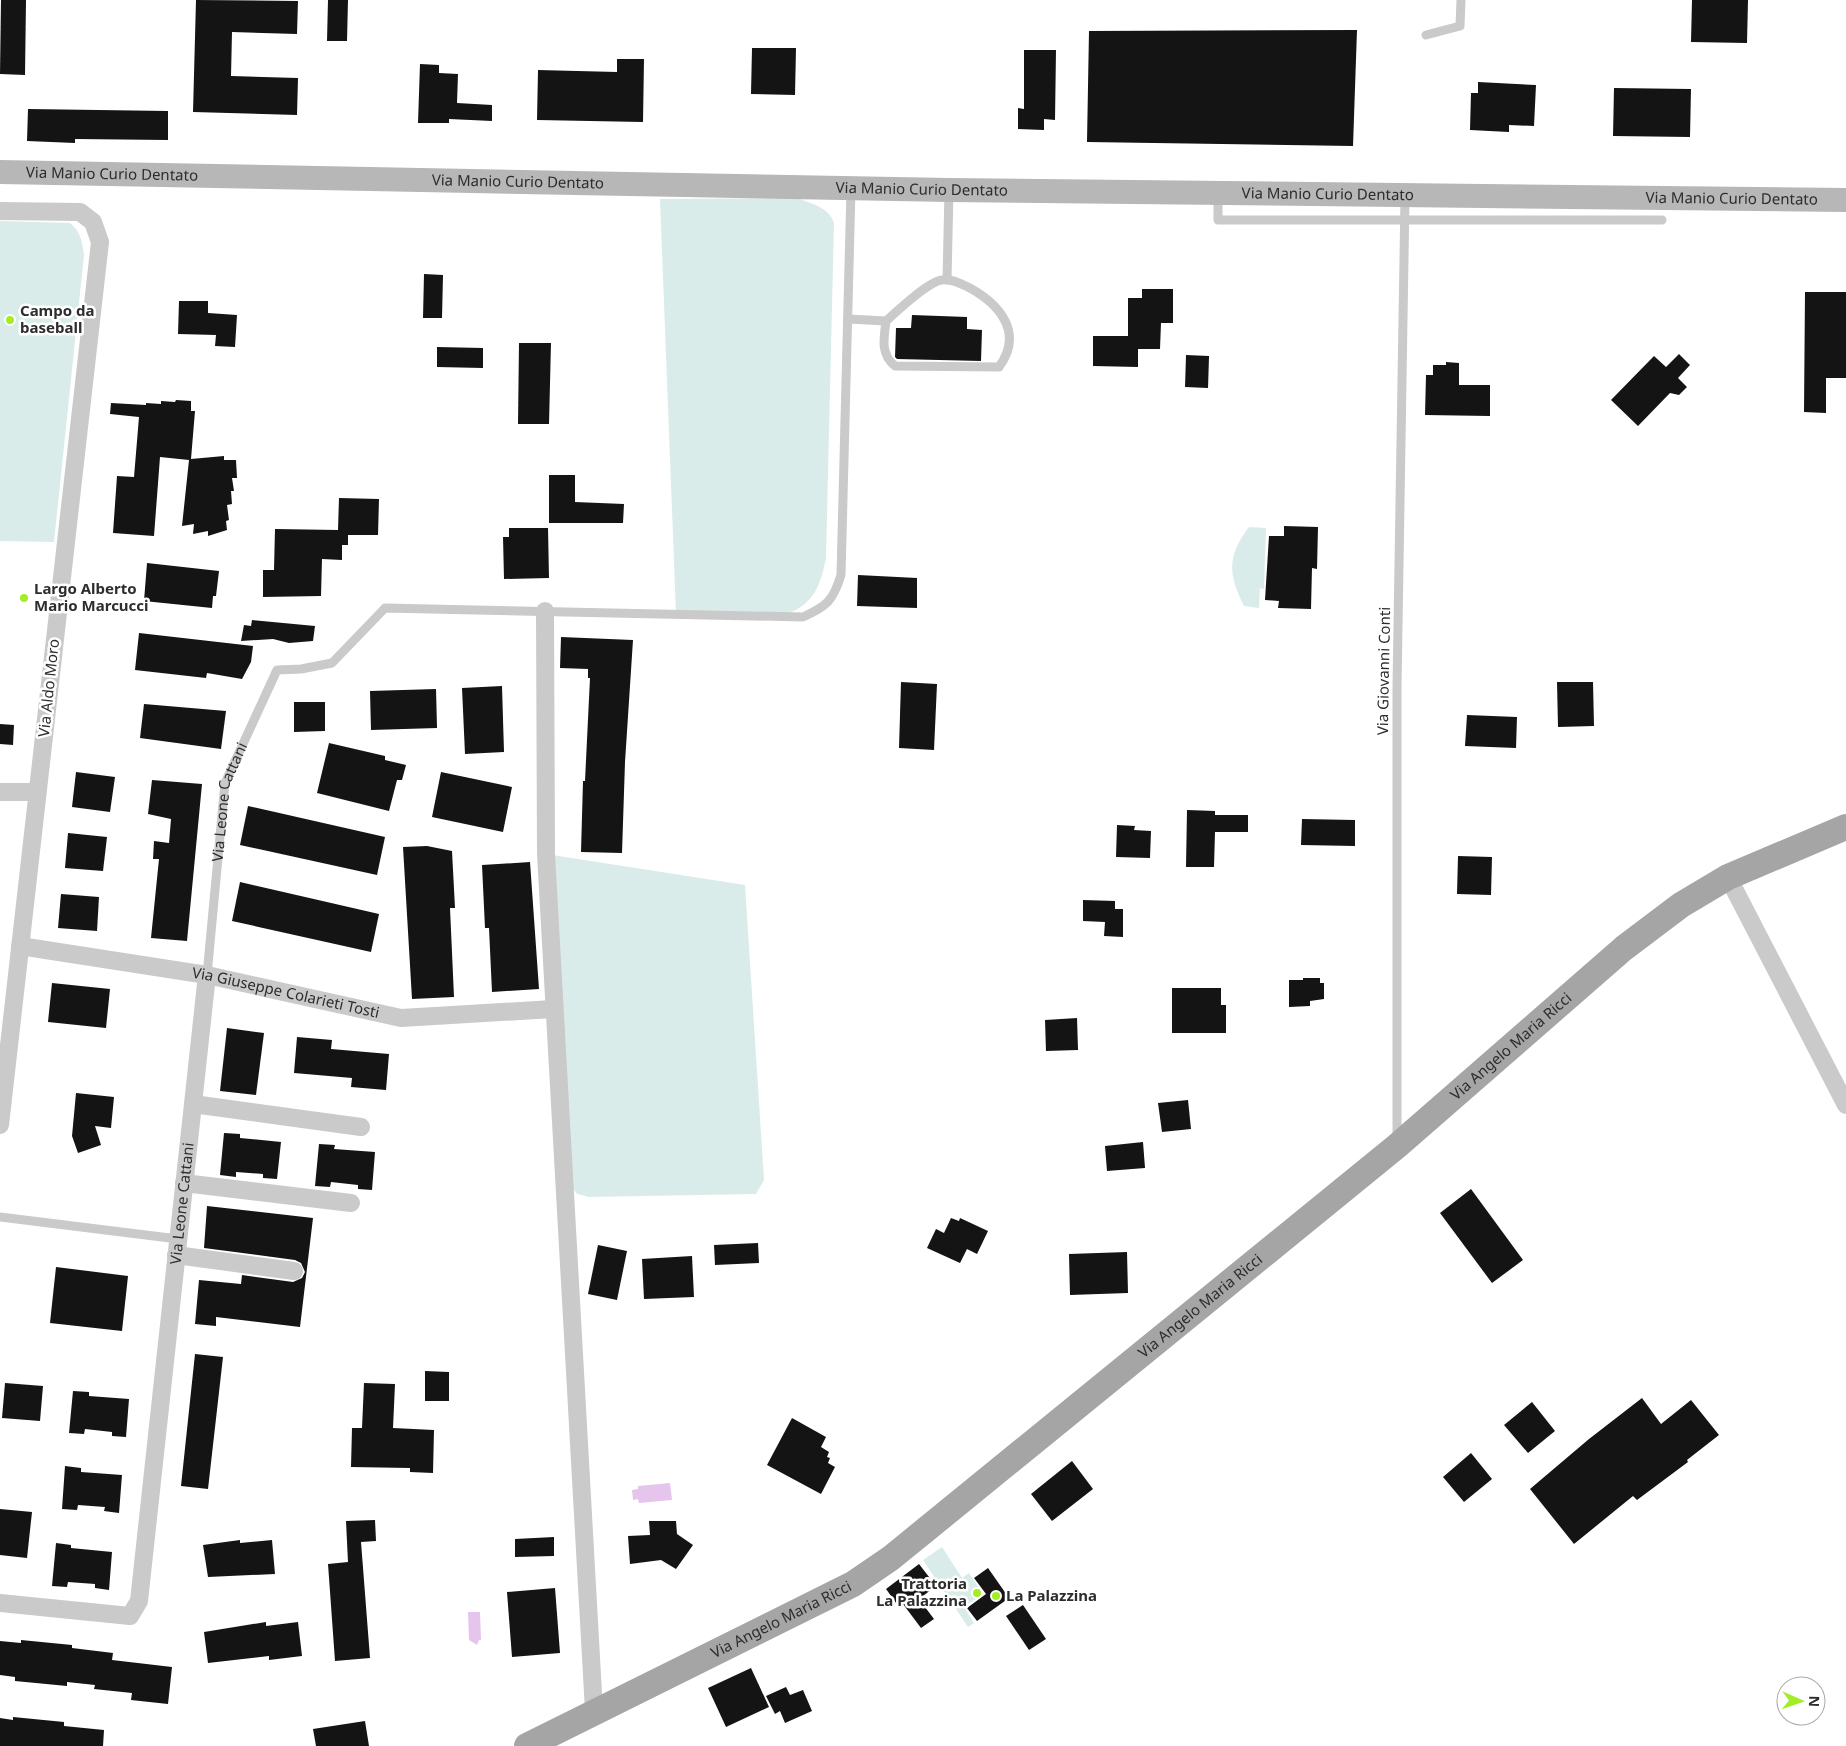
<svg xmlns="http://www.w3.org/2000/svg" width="1846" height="1746" viewBox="0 0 1846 1746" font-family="'Noto Sans',sans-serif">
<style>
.green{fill:#daecea}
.water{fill:#e6c5ed}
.building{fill:#141414}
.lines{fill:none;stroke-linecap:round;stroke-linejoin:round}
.service{stroke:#cacaca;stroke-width:9}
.minor{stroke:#cacaca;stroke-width:18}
.secondary{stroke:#b7b7b7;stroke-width:24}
.primary{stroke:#a5a5a5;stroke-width:26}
.poi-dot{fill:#a3ed26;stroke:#fff;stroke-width:2}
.labels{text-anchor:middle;stroke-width:5;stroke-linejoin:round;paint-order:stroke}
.street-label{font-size:15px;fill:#2d2d2d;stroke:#fff}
.poi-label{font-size:15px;font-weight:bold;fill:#2d2d2d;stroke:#fff;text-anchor:start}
</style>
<rect width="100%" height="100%" fill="#fff"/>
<!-- green -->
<g class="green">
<path d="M797 198C812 204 829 207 834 223L826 558C821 583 815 603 789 613L676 614 660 199Z"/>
<path d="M0 221 70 223C81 232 82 241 84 255L54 542 0 541Z"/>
<path d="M1249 527 1266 528 1264 589 1260 588 1259 608 1244 606C1228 574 1227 556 1249 527Z"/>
<polygon points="546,854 745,885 764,1180 756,1194 589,1197 577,1194 571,1186"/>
<polygon points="942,1547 962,1578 969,1573 983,1594 964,1607 974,1623 968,1627 923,1560"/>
</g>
<!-- water -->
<g class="water">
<polygon points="670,1483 672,1500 639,1503 638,1499 633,1500 632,1490 638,1489 638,1486"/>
<polygon points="468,1612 480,1612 481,1640 479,1640 477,1645 469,1640"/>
</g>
<!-- building -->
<g class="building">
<polygon points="1,0 26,0 25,75 0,74"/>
<polygon points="196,0 298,1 297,34 232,32 231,76 298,78 297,115 193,112"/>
<polygon points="328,0 348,0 347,41 327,41"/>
<polygon points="1692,0 1748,0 1747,43 1691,42"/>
<polygon points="1357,30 1353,146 1087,142 1089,31"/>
<polygon points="752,48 796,48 795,95 751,94"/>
<polygon points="1024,50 1056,50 1055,120 1044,119 1044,130 1018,129 1018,108 1024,109"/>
<polygon points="617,59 644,59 643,122 537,120 538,70 617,72"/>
<polygon points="420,64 439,65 439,73 458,74 457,103 492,105 492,121 449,119 449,123 418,123"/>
<polygon points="1478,82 1536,85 1534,126 1509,125 1509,132 1470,130 1471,93 1478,93"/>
<polygon points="1614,88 1691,89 1690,137 1613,136"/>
<polygon points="28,109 168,111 168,140 75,139 75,143 27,141"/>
<polygon points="424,274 443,275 442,318 423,318"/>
<polygon points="1142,289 1173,289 1173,323 1161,323 1160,349 1138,349 1138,367 1093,366 1093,336 1128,336 1128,298 1142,298"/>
<polygon points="1805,292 1846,292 1846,378 1826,378 1826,413 1804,412"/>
<polygon points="179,301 208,301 208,313 237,315 235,347 215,346 216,335 178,334"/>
<polygon points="912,315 967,317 967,329 982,330 981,361 897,359 895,357 896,328 911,328"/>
<polygon points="519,343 551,343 549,424 518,424"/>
<polygon points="437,347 483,348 483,368 437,367"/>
<polygon points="1679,354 1690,365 1678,378 1687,387 1679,395 1670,393 1638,426 1611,400 1654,356 1666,367"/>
<polygon points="1186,355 1209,356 1208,388 1185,387"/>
<polygon points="1446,362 1459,363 1459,385 1490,385 1490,416 1425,415 1426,375 1433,375 1433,365 1446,365"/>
<polygon points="176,400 191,401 191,411 195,411 191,459 224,456 224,460 236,460 237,478 232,478 234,491 231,491 232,504 227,505 229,520 226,521 227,530 208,536 208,531 193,534 194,524 182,526 189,460 160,457 154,536 113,533 117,476 134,477 139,417 110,414 111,403 146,405 146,403 161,404 161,401 175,402"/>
<polygon points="549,475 575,475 575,502 624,504 623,523 549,523"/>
<polygon points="339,498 379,499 378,535 348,535 348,545 342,545 342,560 322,559 321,596 263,597 263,570 274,570 275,529 338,530"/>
<polygon points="1284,526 1318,527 1317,569 1312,568 1311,609 1278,608 1279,601 1265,600 1269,536 1284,536"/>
<polygon points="509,528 548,528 549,578 504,579 503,537 509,537"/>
<polygon points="147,563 219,571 216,596 213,596 212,608 144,601"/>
<polygon points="858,575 917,578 917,608 857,606"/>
<polygon points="252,620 315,626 313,641 289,643 273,639 241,641 244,625 251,626"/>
<polygon points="139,633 253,646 251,662 242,679 207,673 206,678 135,670"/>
<polygon points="561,637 633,640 625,762 622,853 581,852 583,781 585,781 590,678 588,678 588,669 560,668"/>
<polygon points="901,682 937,684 934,750 899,748"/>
<polygon points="1557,682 1593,682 1594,726 1558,727"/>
<polygon points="502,686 504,752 465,754 462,688"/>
<polygon points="436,689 437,728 371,730 370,691"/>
<polygon points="294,702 325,702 325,731 294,732"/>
<polygon points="144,704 226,711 221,749 140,738"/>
<polygon points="1467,715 1517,717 1516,748 1465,746"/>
<polygon points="0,724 14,725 13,745 0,744"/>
<polygon points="329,743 385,756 385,760 406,765 402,780 397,780 389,811 317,793"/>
<polygon points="76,772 115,777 110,812 72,807"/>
<polygon points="441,772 512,787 503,832 432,817"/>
<polygon points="152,780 202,784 187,941 151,938 159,859 153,859 154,841 169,843 171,819 148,814"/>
<polygon points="248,806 385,837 377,875 240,845"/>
<polygon points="1187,810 1215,811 1215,815 1248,815 1248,832 1215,832 1214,867 1186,867"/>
<polygon points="1302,819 1355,820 1355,846 1301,845"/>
<polygon points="1117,825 1135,826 1134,830 1151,831 1150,858 1116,857"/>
<polygon points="68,833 107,837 103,871 65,868"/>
<polygon points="427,846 452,851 455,908 450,908 454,997 412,999 403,847"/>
<polygon points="1458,856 1492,857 1491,895 1457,894"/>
<polygon points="530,862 539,989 492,992 489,928 485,928 482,865"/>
<polygon points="240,882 379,914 371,952 232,921"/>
<polygon points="61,894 99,897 97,931 58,928"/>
<polygon points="1083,900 1115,901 1115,909 1123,909 1123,937 1104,936 1105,922 1083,921"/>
<polygon points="1303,978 1320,978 1320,983 1324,983 1324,999 1310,1001 1310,1006 1289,1007 1289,980 1303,980"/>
<polygon points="52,983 110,989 106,1028 48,1022"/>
<polygon points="1172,988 1221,988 1221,1005 1226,1005 1226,1033 1172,1033"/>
<polygon points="1077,1018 1078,1050 1046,1051 1045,1020"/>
<polygon points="227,1028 264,1033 256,1095 220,1091"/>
<polygon points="297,1037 332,1040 331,1049 389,1054 386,1090 351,1087 352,1078 294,1073"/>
<polygon points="76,1093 114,1097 111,1128 95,1126 101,1145 78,1153 72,1136"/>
<polygon points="1188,1100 1191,1129 1162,1132 1158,1103"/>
<polygon points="224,1133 240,1134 240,1138 281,1142 277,1179 263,1178 263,1174 236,1172 236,1177 220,1175"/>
<polygon points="1143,1142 1145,1168 1107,1171 1105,1146"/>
<polygon points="319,1144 335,1145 334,1149 375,1152 372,1190 358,1189 358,1185 331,1182 330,1187 315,1186"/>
<polygon points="1471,1189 1523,1260 1492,1283 1440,1213"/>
<polygon points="207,1206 313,1218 300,1327 216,1317 216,1326 195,1324 199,1280 241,1284 242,1275 293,1282 302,1278 305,1272 301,1263 295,1260 204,1248"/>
<polygon points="951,1218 959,1221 960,1218 988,1231 977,1254 967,1249 960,1263 927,1248 936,1229 944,1233"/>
<polygon points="758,1243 759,1263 715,1265 714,1245"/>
<polygon points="598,1245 627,1251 617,1300 588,1294"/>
<polygon points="1127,1252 1128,1293 1070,1295 1069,1254"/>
<polygon points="692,1256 694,1297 644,1299 642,1259"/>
<polygon points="56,1267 128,1276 122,1331 50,1323"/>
<polygon points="195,1354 223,1357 208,1489 181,1486"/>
<polygon points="425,1371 449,1372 449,1401 425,1401"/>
<polygon points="5,1383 43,1386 40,1421 2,1418"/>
<polygon points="364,1383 395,1384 393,1428 434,1430 433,1473 410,1472 410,1468 351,1467 352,1428 362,1428"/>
<polygon points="73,1391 89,1392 89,1396 129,1399 126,1437 112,1436 112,1432 85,1429 84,1434 69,1433"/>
<polygon points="1642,1398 1661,1424 1691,1400 1719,1435 1687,1460 1688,1462 1637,1500 1633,1496 1574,1544 1530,1489 1589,1439"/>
<polygon points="1532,1402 1555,1431 1528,1453 1504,1425"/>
<polygon points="792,1418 826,1437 821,1447 829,1452 827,1457 830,1458 828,1463 835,1467 821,1494 767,1465"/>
<polygon points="1471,1453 1492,1479 1464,1502 1443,1477"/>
<polygon points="1072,1461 1093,1489 1052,1521 1031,1494"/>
<polygon points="65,1466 81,1468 81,1472 122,1475 119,1513 104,1511 105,1507 78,1505 77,1510 62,1509"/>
<polygon points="0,1509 32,1512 27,1558 0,1555"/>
<polygon points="375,1520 376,1541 361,1542 370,1658 335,1661 328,1564 348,1562 346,1521"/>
<polygon points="649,1521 676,1521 677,1534 693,1545 676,1569 661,1560 630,1564 628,1536 650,1535"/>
<polygon points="554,1537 554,1556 515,1557 515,1539"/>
<polygon points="240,1540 240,1543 272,1540 275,1574 208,1577 203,1545"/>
<polygon points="56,1543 71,1545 71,1548 112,1552 109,1590 95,1588 95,1584 68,1582 67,1587 52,1586"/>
<polygon points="919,1564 936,1586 919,1599 934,1619 921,1628 903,1604 899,1607 886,1589"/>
<polygon points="988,1568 1009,1598 977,1621 967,1608 986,1594 974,1578"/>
<polygon points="555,1588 560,1653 512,1657 507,1592"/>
<polygon points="1023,1605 1046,1639 1029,1650 1006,1616"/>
<polygon points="266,1622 266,1626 298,1622 302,1656 269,1660 269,1656 208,1663 204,1632"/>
<polygon points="21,1640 72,1645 72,1648 113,1653 112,1660 172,1667 168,1704 131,1700 132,1693 94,1689 95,1685 67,1682 67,1686 15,1681 15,1677 0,1675 0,1641 21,1643"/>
<polygon points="751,1668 769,1707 726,1727 708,1688"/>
<polygon points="786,1687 790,1695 803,1690 812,1711 785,1723 780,1711 775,1714 766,1696"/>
<polygon points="13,1717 64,1722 64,1726 104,1730 103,1746 0,1746 0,1718 13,1720"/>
<polygon points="365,1721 369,1746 316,1746 313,1729"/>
</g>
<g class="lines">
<!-- service -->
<g class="service">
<polyline points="1426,35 1460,26 1461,0"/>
<polyline points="1218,193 1218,220 1662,220"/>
<polyline points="947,280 949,190"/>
<path d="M848 319 886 321C897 311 929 281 942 280 952 279 959 283 968 287 1000 304 1024 333 999 367L895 366C880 354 884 338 886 321"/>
<path id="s1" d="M207 975 225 783 277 670 301 669 332 663 385 608 803 617C827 606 833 601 841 575L851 189"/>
<polyline points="1397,1139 1397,687 1405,197"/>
<polyline points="0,1217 178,1239"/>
</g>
<!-- minor -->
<g class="minor">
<polyline points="0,211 80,212 93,222 100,242 0,1125"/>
<polyline points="545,611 546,854 594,1711"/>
<polyline points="0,792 37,792"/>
<polyline points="1728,877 1846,1105"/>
<path id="s2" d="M20 946 207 975 401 1018 553 1009"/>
<polyline points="193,1104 361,1127"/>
<polyline points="184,1183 351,1203"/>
<polyline points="176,1255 294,1271"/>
<path id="s3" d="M0 1603 130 1616 139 1601 207 975"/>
</g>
<!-- secondary -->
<path class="secondary" id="s4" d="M0 172 949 190 1846 200"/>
<!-- primary -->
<path class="primary" id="s5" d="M527 1746 853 1584 891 1558 1397 1146 1624 948 1681 905 1728 877 1846 827"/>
</g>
<!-- markers -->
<g class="poi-dot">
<circle cx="10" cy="320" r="5"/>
<circle cx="24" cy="598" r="5"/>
<circle cx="977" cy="1593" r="5"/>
<circle cx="996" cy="1596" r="5"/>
</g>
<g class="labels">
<!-- street labels -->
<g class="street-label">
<text dy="5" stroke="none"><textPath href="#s4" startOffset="112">Via Manio Curio Dentato</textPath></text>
<text dy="5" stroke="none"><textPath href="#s4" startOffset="518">Via Manio Curio Dentato</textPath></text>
<text dy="5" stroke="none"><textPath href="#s4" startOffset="922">Via Manio Curio Dentato</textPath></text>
<text dy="5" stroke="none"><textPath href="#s4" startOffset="1328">Via Manio Curio Dentato</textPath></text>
<text dy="5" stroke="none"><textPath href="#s4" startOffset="1732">Via Manio Curio Dentato</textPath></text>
<text transform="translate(1384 671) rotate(-89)" y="5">Via Giovanni Conti</text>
<text transform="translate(49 688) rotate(-84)" y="5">Via Aldo Moro</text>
<text dy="5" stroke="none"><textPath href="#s1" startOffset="175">Via Leone Cattani</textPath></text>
<text dy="5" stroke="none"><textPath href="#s2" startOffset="270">Via Giuseppe Colarieti Tosti</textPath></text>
<text dy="5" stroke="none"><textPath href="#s5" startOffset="1214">Via Angelo Maria Ricci</textPath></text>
<text dy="5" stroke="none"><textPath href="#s3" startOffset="548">Via Leone Cattani</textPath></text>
<text dy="5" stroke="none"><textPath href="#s5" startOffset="809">Via Angelo Maria Ricci</textPath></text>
<text dy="5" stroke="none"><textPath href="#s5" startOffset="284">Via Angelo Maria Ricci</textPath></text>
</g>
<!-- poi labels -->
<g class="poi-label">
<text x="20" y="316">Campo da<tspan x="20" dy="17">baseball</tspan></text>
<text x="34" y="594">Largo Alberto<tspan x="34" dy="17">Mario Marcucci</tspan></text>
<text x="967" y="1589" text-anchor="end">Trattoria<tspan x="967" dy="17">La Palazzina</tspan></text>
<text x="1006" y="1601">La Palazzina</text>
</g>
</g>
<!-- north arrow -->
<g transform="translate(1801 1701) rotate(92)"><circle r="24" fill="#ffffff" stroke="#ababab"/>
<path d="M0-4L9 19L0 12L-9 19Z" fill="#a3ed26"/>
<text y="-8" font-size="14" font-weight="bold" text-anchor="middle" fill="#2d2d2d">N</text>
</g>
</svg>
